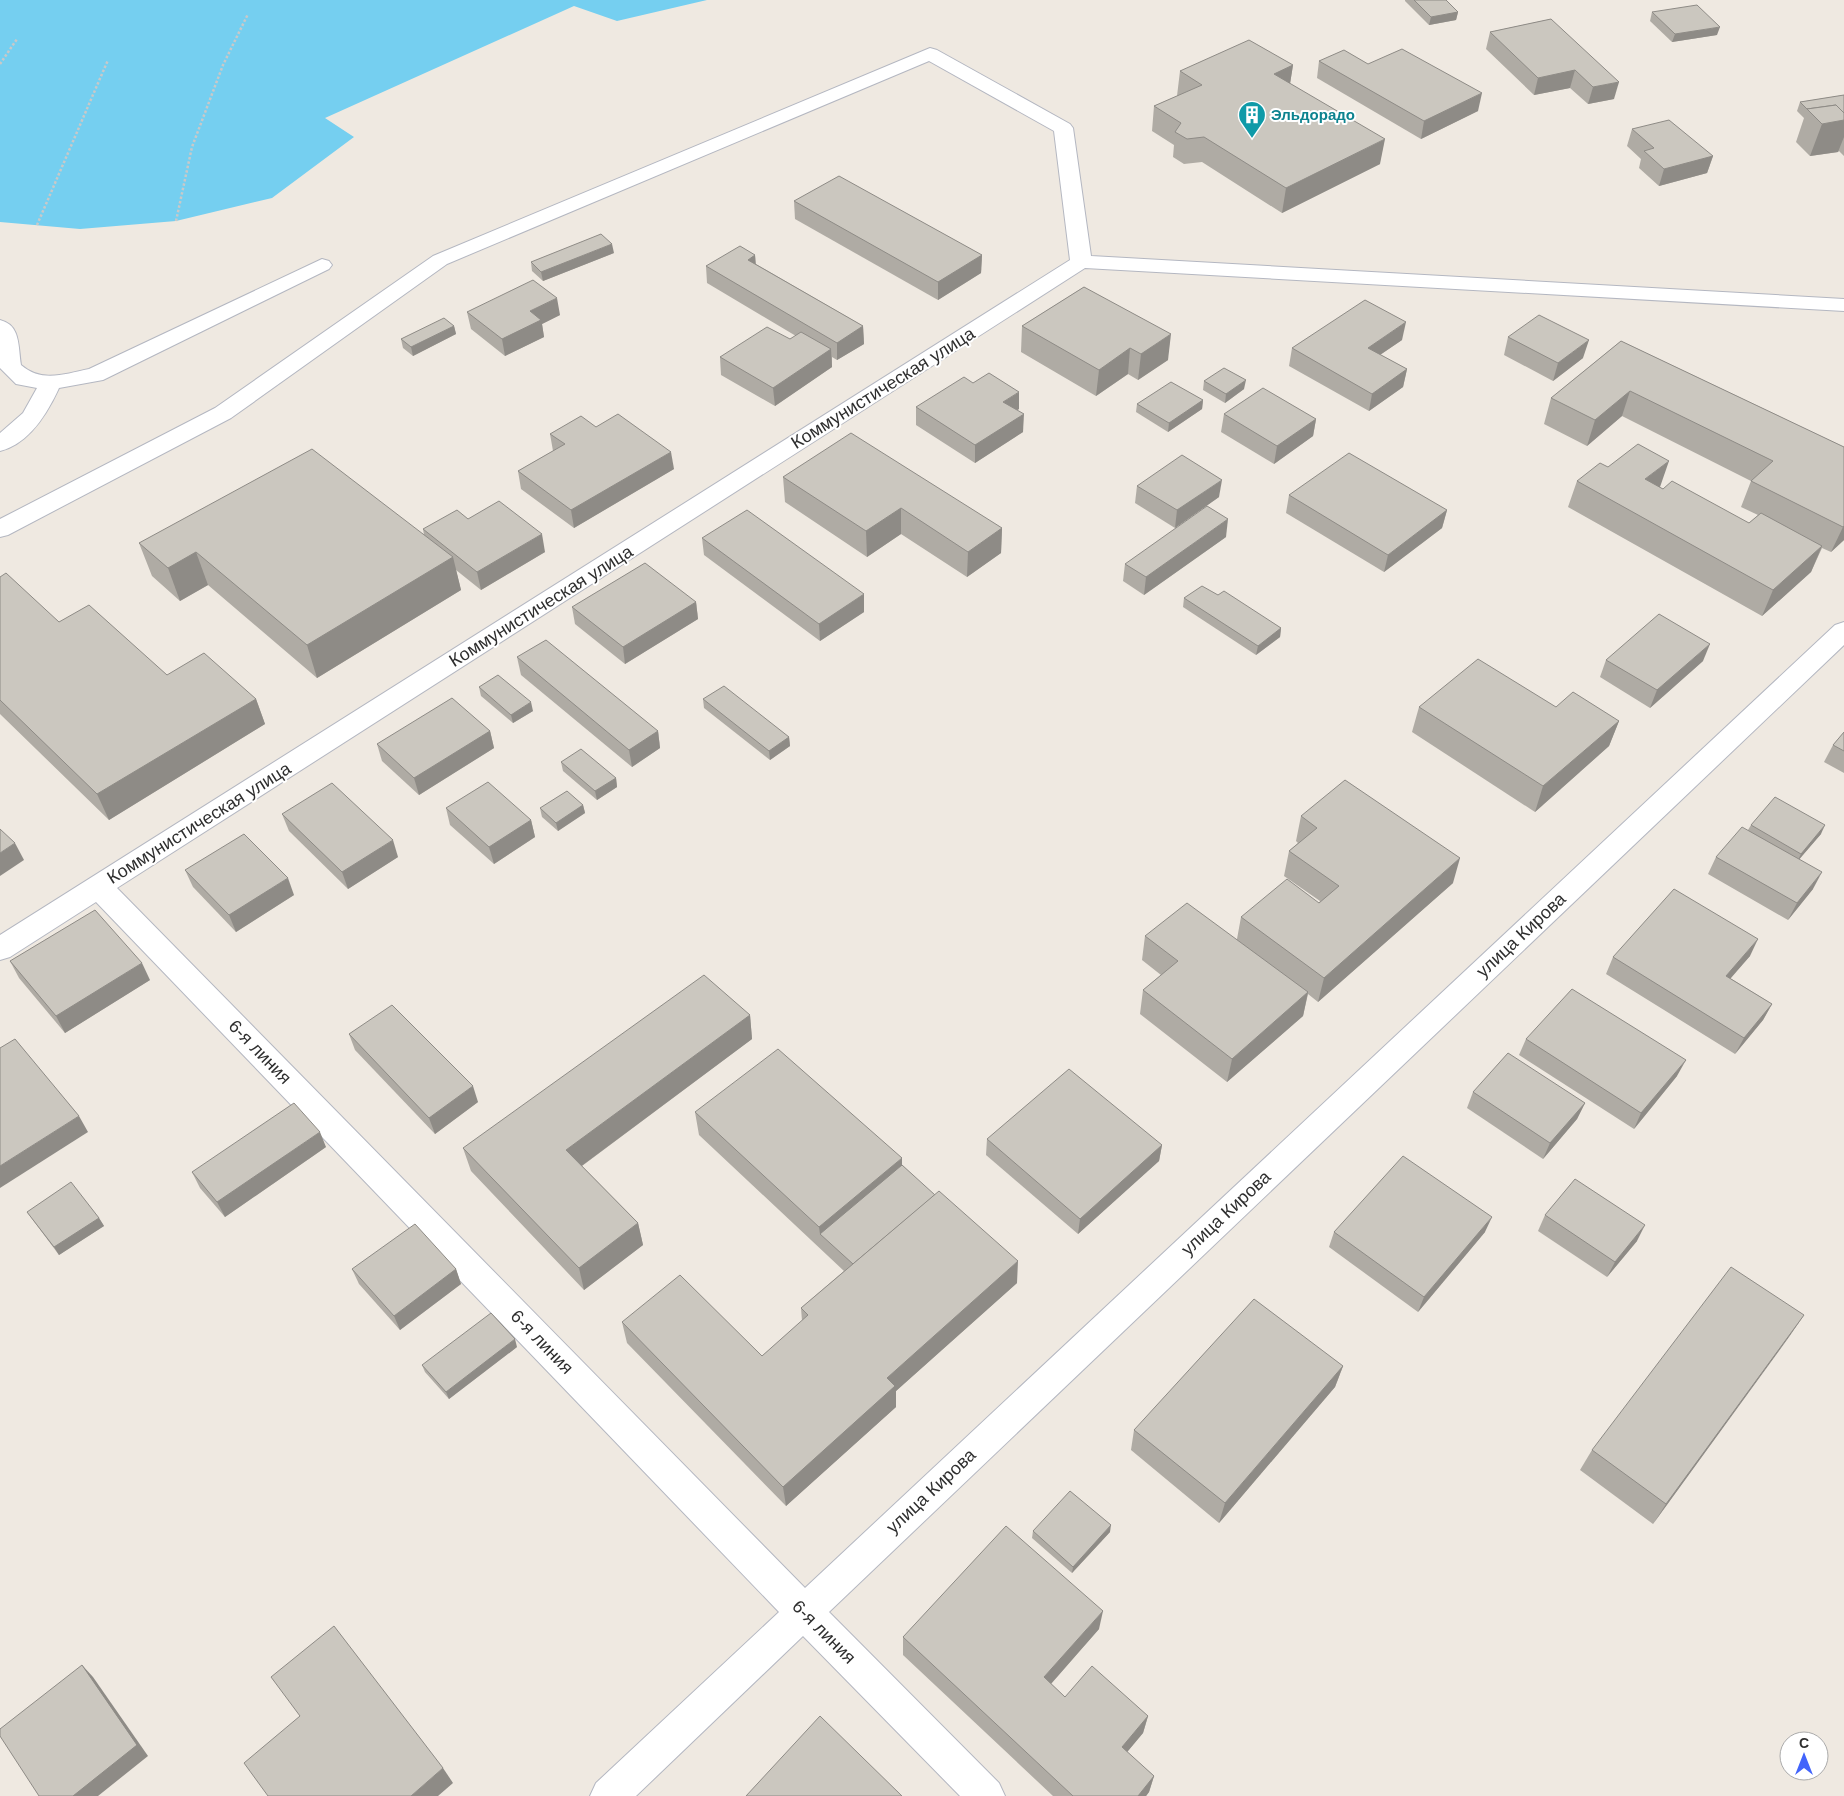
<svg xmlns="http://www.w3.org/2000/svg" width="1844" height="1796" viewBox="0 0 1844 1796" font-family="Arial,sans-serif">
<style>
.water{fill:#75cff0}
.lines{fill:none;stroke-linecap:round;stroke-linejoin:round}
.minor-casing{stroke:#b4b7c1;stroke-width:2}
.path{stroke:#c9c9c9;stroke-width:2.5;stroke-dasharray:2.5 2;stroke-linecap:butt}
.minor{fill:#fff;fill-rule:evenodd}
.wall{fill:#afaba4}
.shaded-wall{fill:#8e8b86}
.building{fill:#cbc7bf;stroke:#8e8b86}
.labels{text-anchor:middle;stroke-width:4;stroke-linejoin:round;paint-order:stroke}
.far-culture-label{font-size:15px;font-weight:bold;fill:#0d838f;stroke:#fff;text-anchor:start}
.street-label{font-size:18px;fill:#2e2e2e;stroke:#fff}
</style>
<rect width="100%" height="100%" fill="#efe9e1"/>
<!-- water -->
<polygon class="water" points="0,0 707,0 617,21 574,6 325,118 354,137 272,198 176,221 80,229 0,222"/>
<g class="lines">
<defs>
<g id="minor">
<polygon points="930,48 937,50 1070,124 1073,128 1091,256 1844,299 1844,311 1085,268 117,888 805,1588 1835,625 1844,622 1844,645 829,1612 999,1783 1005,1796 960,1796 803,1636 636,1796 590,1796 596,1783 779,1612 96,902 10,957 0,960 0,935 1070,260 1054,131 929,61 447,264 231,418 8,535 0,537 0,519 215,408 433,256"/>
<path d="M322 259 329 261 332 265 329 269 103 380 59 388C47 414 29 444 0 451V433L23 413 37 388 16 384 0 368V320C21 325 18 347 21 365 42 383 64 374 89 369Z"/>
</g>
</defs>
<!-- minor casing -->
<use href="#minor" class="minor-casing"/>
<!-- path -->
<g class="path">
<polyline points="0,64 17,39"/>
<polyline points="176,221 192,147 223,65 248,14"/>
<polyline points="37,225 108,60"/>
</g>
<!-- minor -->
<use href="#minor" class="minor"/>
</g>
<!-- wall -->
<g class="wall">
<polygon points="1405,0 1446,0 1458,12 1456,20 1429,25 1405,1"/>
<polygon points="1652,12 1717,35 1672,42 1650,21"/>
<polygon points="1551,19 1614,99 1588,104 1570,88 1534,95 1486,49 1490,32"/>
<polygon points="1319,61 1368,64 1478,111 1421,139 1317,78"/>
<polygon points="1293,65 1290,84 1380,164 1282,213 1202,162 1184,164 1173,157 1174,145 1152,131 1154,106 1177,96 1180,71"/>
<polygon points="1844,95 1844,156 1839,151 1838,152 1810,156 1796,142 1804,118 1797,111 1800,102"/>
<polygon points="1632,129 1713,156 1707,173 1659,186 1639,168 1641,159 1627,146"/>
<polygon points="794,201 982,255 981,273 938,300 795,219"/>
<polygon points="614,253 543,281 532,271 531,262"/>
<polygon points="755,255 756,264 863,326 864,344 837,360 832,357 832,367 775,406 721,375 720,357 790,339 796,336 707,283 706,266"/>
<polygon points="1084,287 1168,360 1138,380 1128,374 1096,396 1021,352 1022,326"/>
<polygon points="467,312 560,315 542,324 544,337 505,356 471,329"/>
<polygon points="454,326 456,334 413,356 403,348 401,339"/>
<polygon points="1508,337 1583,358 1553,381 1504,355"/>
<polygon points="1402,340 1380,355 1407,369 1403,387 1369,411 1289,366 1292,348"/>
<polygon points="1621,341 1844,447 1844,540 1831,552 1822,548 1811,572 1762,616 1568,507 1577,481 1608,467 1660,487 1659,487 1663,489 1749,523 1758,515 1741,507 1751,481 1622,416 1587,446 1544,424 1551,398"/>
<polygon points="1204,381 1244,389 1225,403 1203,390"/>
<polygon points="1203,400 1202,409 1168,432 1136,412 1137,404"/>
<polygon points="916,407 1019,409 1017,410 1023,432 975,463 916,425"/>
<polygon points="1224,414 1316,419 1313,436 1274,464 1221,432"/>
<polygon points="596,427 674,469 574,528 521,489 518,471 553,451 550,434"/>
<polygon points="783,477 1002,528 1001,553 967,577 901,534 867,557 785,502"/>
<polygon points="1137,486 1219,497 1175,528 1135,503"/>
<polygon points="1289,495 1447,510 1442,528 1384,572 1286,513"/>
<polygon points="468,519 545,552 481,590 456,570 461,590 317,678 208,585 180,601 152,576 139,543 424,535 423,529"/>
<polygon points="1226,537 1144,595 1123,581 1125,564"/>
<polygon points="702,538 864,612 820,641 704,555"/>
<polygon points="0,577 59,622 167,675 256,699 265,724 109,820 0,714"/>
<polygon points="1218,595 1281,628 1280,637 1256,655 1183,607 1184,598"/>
<polygon points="696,602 698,619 625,664 575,624 572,607"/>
<polygon points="517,657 658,731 660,748 632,767 521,675"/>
<polygon points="1606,660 1703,661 1650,708 1600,677"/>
<polygon points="479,687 533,711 513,723 481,696"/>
<polygon points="703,699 789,737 790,746 770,760 704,708"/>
<polygon points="1419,707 1556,707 1619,721 1609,746 1535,812 1412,732"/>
<polygon points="490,731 494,748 419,795 382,761 377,744"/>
<polygon points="1844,732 1844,773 1824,762 1833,745"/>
<polygon points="561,762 616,778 617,787 597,800 563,771"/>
<polygon points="583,805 585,813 558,831 542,817 540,808"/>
<polygon points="446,808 531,820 535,837 494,864 450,825"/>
<polygon points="282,814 398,857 348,889 289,831"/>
<polygon points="1301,816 1453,883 1318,1002 1308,994 1303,1016 1227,1082 1140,1014 1143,990 1161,975 1142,960 1145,936 1237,939 1241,917 1319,903 1320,901 1284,876 1289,851 1298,843 1296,841"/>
<polygon points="1751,825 1821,834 1799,859 1813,889 1788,920 1708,874 1716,857 1748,830"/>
<polygon points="185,870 294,895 236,932 193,887"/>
<polygon points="1750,956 1730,978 1772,1004 1763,1020 1735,1054 1606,974 1613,957"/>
<polygon points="10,961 150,980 65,1033 19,978"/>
<polygon points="750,1015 752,1039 582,1166 638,1223 643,1245 584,1290 471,1171 463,1148"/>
<polygon points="349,1034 478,1102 435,1134 355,1050"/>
<polygon points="1526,1039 1677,1076 1634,1129 1519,1055"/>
<polygon points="1473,1092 1585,1103 1577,1119 1543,1159 1467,1108"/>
<polygon points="695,1112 902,1165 1017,1283 896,1391 896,1407 786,1506 627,1343 622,1322 762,1356 802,1321 801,1308 844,1271 699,1135"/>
<polygon points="987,1139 1162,1145 1159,1161 1078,1234 986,1155"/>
<polygon points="326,1147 225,1217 200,1188 192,1172"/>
<polygon points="27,1212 99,1218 104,1226 59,1255"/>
<polygon points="1545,1215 1637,1241 1607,1277 1538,1231"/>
<polygon points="1334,1232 1485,1232 1418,1312 1329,1247"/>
<polygon points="352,1269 456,1269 461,1284 400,1330 359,1284"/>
<polygon points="1804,1315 1653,1524 1580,1470 1592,1450"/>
<polygon points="517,1347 449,1399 425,1372 422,1365"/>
<polygon points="1343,1366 1335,1387 1219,1523 1131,1450 1134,1430"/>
<polygon points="1033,1531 1110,1532 1072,1573 1032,1538"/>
<polygon points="1099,1629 1051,1684 1065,1697 1148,1716 1143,1733 1127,1752 1154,1776 1149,1792 1146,1796 1053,1796 903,1655 903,1637"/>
</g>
<!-- shaded-wall -->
<g class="shaded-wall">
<polygon points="1458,12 1456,20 1429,25 1431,17"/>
<polygon points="1720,27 1717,35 1672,42 1675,34"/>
<polygon points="1293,65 1289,90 1274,74"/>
<polygon points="1575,70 1570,88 1534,95 1538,78"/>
<polygon points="1619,82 1614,99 1588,104 1593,87"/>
<polygon points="1482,93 1478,111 1421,139 1424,121"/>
<polygon points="1844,120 1844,137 1838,152 1810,156 1822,124"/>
<polygon points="1385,139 1380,164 1282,213 1286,188"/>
<polygon points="1713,156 1707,173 1659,186 1664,169"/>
<polygon points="612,244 614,253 543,281 541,272"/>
<polygon points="755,255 756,273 748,260"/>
<polygon points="982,255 981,273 938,300 938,282"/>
<polygon points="557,298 560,315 542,324 544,337 505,356 502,339 530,311"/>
<polygon points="1406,322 1402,340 1365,365 1368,348"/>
<polygon points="454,326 456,334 413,356 411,347"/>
<polygon points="863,326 864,344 837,360 837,343"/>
<polygon points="1171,334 1168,360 1138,380 1141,354"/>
<polygon points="1589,340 1583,358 1553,381 1558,363"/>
<polygon points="1130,348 1128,374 1096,396 1099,370"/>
<polygon points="831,349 832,367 775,406 773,388"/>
<polygon points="1407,369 1403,387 1369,411 1372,394"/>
<polygon points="1246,380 1244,389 1225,403 1226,394"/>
<polygon points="1630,391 1622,416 1587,446 1595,420"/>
<polygon points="1019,392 1019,409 1002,419 1003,402"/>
<polygon points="1203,400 1202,409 1168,432 1169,423"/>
<polygon points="1024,414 1023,432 975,463 975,445"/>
<polygon points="1316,419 1313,436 1274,464 1277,446"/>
<polygon points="671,452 674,469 574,528 571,510"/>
<polygon points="1669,461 1660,487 1636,505 1645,479"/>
<polygon points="1222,480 1219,497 1175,528 1177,510"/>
<polygon points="901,508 901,534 867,557 866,531"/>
<polygon points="1447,510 1442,528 1384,572 1388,555"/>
<polygon points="1228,519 1226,537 1144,595 1146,577"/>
<polygon points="1844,526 1844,540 1831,552 1843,527"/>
<polygon points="1002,528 1001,553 967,577 968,552"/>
<polygon points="542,534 545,552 481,590 477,572"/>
<polygon points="1822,546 1811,572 1762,616 1773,590"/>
<polygon points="196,552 208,585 180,601 168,568"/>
<polygon points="453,557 461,590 317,678 307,645"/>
<polygon points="864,594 864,612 820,641 819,624"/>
<polygon points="696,602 698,619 625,664 623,647"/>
<polygon points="1281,628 1280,637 1256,655 1258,646"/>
<polygon points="1710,644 1703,661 1650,708 1657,690"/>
<polygon points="256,699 265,724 109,820 97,794"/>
<polygon points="531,702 533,711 513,723 511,715"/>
<polygon points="1619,721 1609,746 1535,812 1543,786"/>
<polygon points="490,731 494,748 419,795 414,778"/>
<polygon points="658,731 660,748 632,767 629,750"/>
<polygon points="789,737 790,746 770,760 769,751"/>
<polygon points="616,778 617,787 597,800 595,791"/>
<polygon points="583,805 585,813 558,831 556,823"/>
<polygon points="531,820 535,837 494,864 489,847"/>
<polygon points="1825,825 1821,834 1797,862 1801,854"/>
<polygon points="393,840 398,857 348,889 342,872"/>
<polygon points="15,843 24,860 0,876 0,853"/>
<polygon points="1460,858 1453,883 1318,1002 1324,978"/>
<polygon points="1822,872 1813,889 1788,920 1797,903"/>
<polygon points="288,878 294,895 236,932 229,915"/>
<polygon points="1758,939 1750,956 1718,993 1726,976"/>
<polygon points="142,963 150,980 65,1033 56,1016"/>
<polygon points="1308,992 1303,1016 1227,1082 1232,1059"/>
<polygon points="1772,1004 1763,1020 1735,1054 1744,1038"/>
<polygon points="750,1015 752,1039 572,1173 566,1150"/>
<polygon points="1686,1060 1677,1076 1634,1129 1641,1113"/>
<polygon points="473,1086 478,1102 435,1134 429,1118"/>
<polygon points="1585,1103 1577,1119 1543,1159 1550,1143"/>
<polygon points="79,1116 88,1132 0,1188 0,1166"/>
<polygon points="320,1132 326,1147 225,1217 217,1202"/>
<polygon points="1162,1145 1159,1161 1078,1234 1080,1219"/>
<polygon points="902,1158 902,1181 820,1234 819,1227"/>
<polygon points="1492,1217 1485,1232 1418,1312 1424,1297"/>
<polygon points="99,1218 104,1226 59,1255 54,1247"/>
<polygon points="638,1223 643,1245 584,1290 579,1268"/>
<polygon points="1645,1225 1637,1241 1607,1277 1615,1262"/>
<polygon points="1018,1261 1017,1283 896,1391 896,1407 786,1506 783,1487 887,1378"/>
<polygon points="456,1269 461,1284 400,1330 394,1316"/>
<polygon points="1804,1315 1789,1337 1653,1524 1666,1504"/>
<polygon points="515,1339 517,1347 449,1399 446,1392"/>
<polygon points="1343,1366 1335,1387 1219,1523 1225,1503"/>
<polygon points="1111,1525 1110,1532 1072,1573 1073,1567"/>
<polygon points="1103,1611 1099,1629 1042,1694 1044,1677"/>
<polygon points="82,1665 93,1677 148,1756 98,1796 73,1796"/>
<polygon points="1148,1716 1143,1733 1118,1763 1122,1747"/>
<polygon points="443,1768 453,1783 438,1796 411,1796"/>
<polygon points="1154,1776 1149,1792 1146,1796 1138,1796"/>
</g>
<!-- building -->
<g class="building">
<polygon points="1414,0 1446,0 1458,12 1431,17"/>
<polygon points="1697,5 1720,27 1675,34 1652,12"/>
<polygon points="1551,19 1619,82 1593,87 1575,70 1538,78 1490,32"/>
<polygon points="1249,40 1293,65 1274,74 1385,139 1286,188 1204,137 1187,139 1175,132 1181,123 1154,106 1202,85 1180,71"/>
<polygon points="1402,49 1482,93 1424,121 1319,61 1344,50 1368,64"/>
<polygon points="1844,95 1844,113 1836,105 1807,109 1809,111 1800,102"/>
<polygon points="1836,105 1844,113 1844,120 1822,124 1807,109"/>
<polygon points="1669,120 1713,156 1664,169 1644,151 1654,148 1632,129"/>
<polygon points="839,176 982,255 938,282 794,201"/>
<polygon points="601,234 612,244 541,272 531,262"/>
<polygon points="740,246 755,255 748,260 863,326 837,343 706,266"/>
<polygon points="533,280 557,298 530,311 541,320 502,339 467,312"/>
<polygon points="1084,287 1171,334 1141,354 1130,348 1099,370 1022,326"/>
<polygon points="1365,300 1406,322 1368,348 1407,369 1372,394 1292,348"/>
<polygon points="1539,315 1589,340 1558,363 1508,337"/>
<polygon points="444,318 454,326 411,347 401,339"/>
<polygon points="767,327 790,339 801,332 831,349 773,388 720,357"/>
<polygon points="1621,341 1844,447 1844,526 1843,527 1751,481 1773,461 1630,391 1595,420 1551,398"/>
<polygon points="1224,368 1246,380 1226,394 1204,381"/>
<polygon points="989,373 1019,392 1003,402 1024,414 975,445 916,407 964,377 973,383"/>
<polygon points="1171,382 1203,400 1169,423 1137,404"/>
<polygon points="1263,388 1316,419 1277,446 1224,414"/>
<polygon points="618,414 671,452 571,510 518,471 565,444 550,434 581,416 596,427"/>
<polygon points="851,433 1002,528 968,552 901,508 866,531 783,477"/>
<polygon points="1638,444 1669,461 1645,479 1663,489 1672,481 1749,523 1761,513 1822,546 1773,590 1577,481 1600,463 1608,467"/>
<polygon points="312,449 453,557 307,645 196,552 168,568 139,543"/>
<polygon points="1349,453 1447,510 1388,555 1289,495"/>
<polygon points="1182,455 1222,480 1177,510 1137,486"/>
<polygon points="499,501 542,534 477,572 423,529 457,510 468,519"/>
<polygon points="1207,506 1228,519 1146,577 1125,564"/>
<polygon points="747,510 864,594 819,624 702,538"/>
<polygon points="645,563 696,602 623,647 572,607"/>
<polygon points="6,573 59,622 89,605 167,675 204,653 256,699 97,794 0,700 0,577"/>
<polygon points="1202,586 1218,595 1224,591 1281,628 1258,646 1184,598"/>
<polygon points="1659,614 1710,644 1657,690 1606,660"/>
<polygon points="546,640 658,731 629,750 517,657"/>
<polygon points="1478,659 1556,707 1573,692 1619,721 1543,786 1419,707"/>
<polygon points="498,675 531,702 511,715 479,687"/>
<polygon points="724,686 789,737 769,751 703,699"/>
<polygon points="452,698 490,731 414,778 377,744"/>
<polygon points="1844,732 1844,751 1833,745"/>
<polygon points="581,749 616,778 595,791 561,762"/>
<polygon points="1345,780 1460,858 1324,978 1241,917 1287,879 1319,903 1339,886 1289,851 1317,828 1301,816"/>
<polygon points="488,782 531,820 489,847 446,808"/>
<polygon points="332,783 393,840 342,872 282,814"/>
<polygon points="567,791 583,805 556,823 540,808"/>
<polygon points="1775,797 1825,825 1801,854 1751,825"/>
<polygon points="1742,827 1822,872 1797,903 1716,857"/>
<polygon points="0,829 15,843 0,853"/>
<polygon points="244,834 288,878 229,915 185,870"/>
<polygon points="1674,889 1758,939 1726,976 1772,1004 1744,1038 1613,957"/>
<polygon points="1187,903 1308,992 1232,1059 1143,990 1178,961 1145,936"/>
<polygon points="95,910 142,963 56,1016 10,961"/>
<polygon points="704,975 750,1015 566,1150 638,1223 579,1268 463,1148"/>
<polygon points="1572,989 1686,1060 1641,1113 1526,1039"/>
<polygon points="392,1005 473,1086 429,1118 349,1034"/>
<polygon points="15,1039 79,1116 0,1166 0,1048"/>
<polygon points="778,1049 902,1158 819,1227 695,1112"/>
<polygon points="1508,1053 1585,1103 1550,1143 1473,1092"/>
<polygon points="1069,1069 1162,1145 1080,1219 987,1139"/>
<polygon points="294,1103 320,1132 217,1202 192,1172"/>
<polygon points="1403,1156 1492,1217 1424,1297 1334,1232"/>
<polygon points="902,1165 935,1195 853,1264 820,1234"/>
<polygon points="1575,1179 1645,1225 1615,1262 1545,1215"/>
<polygon points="71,1182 99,1218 54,1247 27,1212"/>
<polygon points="939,1191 1018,1261 887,1378 895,1386 783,1487 622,1322 680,1275 762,1356 808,1315 801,1308"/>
<polygon points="415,1224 456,1269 394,1316 352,1269"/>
<polygon points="1731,1267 1804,1315 1666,1504 1592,1450"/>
<polygon points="1254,1299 1343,1366 1225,1503 1134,1430"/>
<polygon points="491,1313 515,1339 446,1392 422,1365"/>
<polygon points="1070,1491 1111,1525 1073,1567 1033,1531"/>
<polygon points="1006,1526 1103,1611 1044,1677 1065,1697 1092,1666 1148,1716 1122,1747 1154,1776 1138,1796 1073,1796 903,1637"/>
<polygon points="334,1626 443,1768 411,1796 268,1796 244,1763 300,1716 271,1677"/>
<polygon points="82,1665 137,1745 73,1796 39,1796 0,1736 0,1729"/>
<polygon points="820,1716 902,1796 746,1796"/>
</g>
<!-- icons -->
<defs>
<symbol id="building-pin" viewBox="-11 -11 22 30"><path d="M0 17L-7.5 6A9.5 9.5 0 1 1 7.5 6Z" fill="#0f9aa8" stroke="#fff"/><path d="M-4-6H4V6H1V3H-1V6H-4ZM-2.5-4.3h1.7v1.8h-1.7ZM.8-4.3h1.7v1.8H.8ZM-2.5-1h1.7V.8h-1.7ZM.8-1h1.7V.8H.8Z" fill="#fff"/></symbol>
</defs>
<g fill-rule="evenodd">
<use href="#building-pin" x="1236" y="99" width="32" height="43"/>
</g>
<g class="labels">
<!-- far-culture labels -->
<g class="far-culture-label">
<text x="1271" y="120">Эльдорадо</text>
</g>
<!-- street labels -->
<g class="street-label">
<text transform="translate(883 388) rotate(-32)" y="6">Коммунистическая улица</text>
<text transform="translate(541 606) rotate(-32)" y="6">Коммунистическая улица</text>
<text transform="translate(199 823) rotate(-32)" y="6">Коммунистическая улица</text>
<text transform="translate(1521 935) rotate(-43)" y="6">улица Кирова</text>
<text transform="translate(260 1052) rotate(46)" y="6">6-я линия</text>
<text transform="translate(1226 1213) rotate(-43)" y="6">улица Кирова</text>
<text transform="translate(542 1342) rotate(46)" y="6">6-я линия</text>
<text transform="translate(931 1491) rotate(-43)" y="6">улица Кирова</text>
<text transform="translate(824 1632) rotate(45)" y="6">6-я линия</text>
</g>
</g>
<!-- north arrow -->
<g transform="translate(1804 1756)"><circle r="24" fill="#ffffff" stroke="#ababab"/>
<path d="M0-4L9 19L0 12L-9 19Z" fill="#4264fb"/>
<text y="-8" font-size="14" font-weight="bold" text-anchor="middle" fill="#2e2e2e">С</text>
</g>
</svg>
